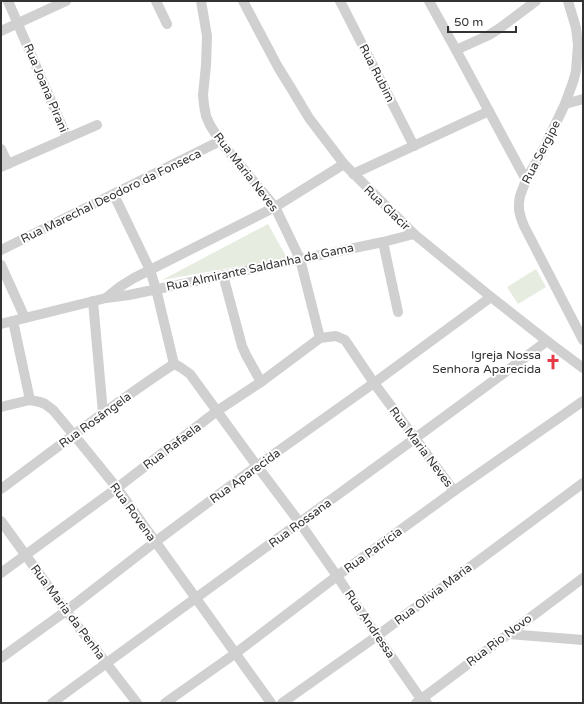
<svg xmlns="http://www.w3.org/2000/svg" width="584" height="704" viewBox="0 0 584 704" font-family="'Varela Round',sans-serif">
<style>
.park{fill:#e6ecdf}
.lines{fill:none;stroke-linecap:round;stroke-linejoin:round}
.minor{stroke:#d0d0d0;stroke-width:10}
.labels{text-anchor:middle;stroke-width:4;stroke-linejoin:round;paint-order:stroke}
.street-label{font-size:12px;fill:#333;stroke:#fff}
.poi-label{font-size:12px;fill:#333;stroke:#fff;text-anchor:end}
</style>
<rect width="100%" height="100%" fill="#fff"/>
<!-- park -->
<g class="park">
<polygon points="268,224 287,258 162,280"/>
<polygon points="536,269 546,287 518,304 507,287"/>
</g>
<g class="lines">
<!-- minor -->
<g class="minor">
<polyline points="8,1 67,138"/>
<polyline points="156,1 167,24"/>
<polyline points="201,1 207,36 206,65 203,95 204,105 206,116 210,125 220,141 275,207 300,259 320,338"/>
<polyline points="243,1 278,67 291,88 309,118 344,164 414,234 491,297 547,341 583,368"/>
<polyline points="340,1 414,146"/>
<polyline points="429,1 456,50 526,180"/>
<polyline points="568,1 576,28 578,45 576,71 573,82 565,104 544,148 526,180 520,196 519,203 519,210 521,218 524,226 583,340"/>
<polyline points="1,31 66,1"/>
<polyline points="456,50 489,35 500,28 536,1"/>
<polyline points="565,104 583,99"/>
<polyline points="1,149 8,164"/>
<polyline points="1,167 97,125"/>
<polyline points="353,174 489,111"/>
<polyline points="114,195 150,270 156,289 174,364"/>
<polyline points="383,242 398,312"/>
<polyline points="1,250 220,141"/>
<polyline points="1,265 25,318"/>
<polyline points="223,275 242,346 246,355 261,382"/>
<polyline points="106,298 121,286 134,278 275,207 344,164"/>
<polyline points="93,301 103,413"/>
<polyline points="13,321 30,400 40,402 45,404 53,410 74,435 117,488 271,703"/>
<polyline points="1,324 106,298 129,295 383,242 414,234"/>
<polyline points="1,407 30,400"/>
<path d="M1 489C58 447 114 403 174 364L180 367 190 374 257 466 300 523 337 576 377 636 421 699 427 703"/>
<polyline points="1,521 66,611 137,703"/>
<polyline points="1,573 117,488 217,411 261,382 320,338 336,336 345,340 374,383 454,491"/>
<polyline points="508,634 583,640"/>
<polyline points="1,658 66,611 155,542 257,466 374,383 491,297"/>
<path d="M52 703C217 582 383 463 547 341"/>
<polyline points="165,703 236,653 337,576 454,491 583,401"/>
<polyline points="282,703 377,636 583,483"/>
<polyline points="416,703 583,578"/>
</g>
</g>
<!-- icons -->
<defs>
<symbol id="church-bare" viewBox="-9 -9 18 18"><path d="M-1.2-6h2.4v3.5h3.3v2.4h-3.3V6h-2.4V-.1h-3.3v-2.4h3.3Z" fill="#e63946" stroke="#fff" stroke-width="2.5" paint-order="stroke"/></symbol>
</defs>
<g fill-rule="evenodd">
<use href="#church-bare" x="542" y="351" width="22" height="22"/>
</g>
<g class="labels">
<!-- street labels -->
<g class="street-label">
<text transform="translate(377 73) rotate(63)" y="4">Rua Rubim</text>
<text transform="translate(46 88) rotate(67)" y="4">Rua Joana Pirani</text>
<text transform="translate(541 152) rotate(-63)" y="4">Rua Sergipe</text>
<text transform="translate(246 172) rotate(52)" y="4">Rua Maria Neves</text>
<text transform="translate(111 196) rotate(-26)" y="4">Rua Marechal Deodoro da Fonseca</text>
<text transform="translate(387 208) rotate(44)" y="4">Rua Glacir</text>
<text transform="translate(260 267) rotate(-12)" y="4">Rua Almirante Saldanha da Gama</text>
<text transform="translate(95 420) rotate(-36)" y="4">Rua Rosângela</text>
<text transform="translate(172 446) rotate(-37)" y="4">Rua Rafaela</text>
<text transform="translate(421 447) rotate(53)" y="4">Rua Maria Neves</text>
<text transform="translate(245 476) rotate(-36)" y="4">Rua Aparecida</text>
<text transform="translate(133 512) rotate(54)" y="4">Rua Rovena</text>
<text transform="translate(300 523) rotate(-36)" y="4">Rua Rossana</text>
<text transform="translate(373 550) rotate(-36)" y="4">Rua Patrícia</text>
<text transform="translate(433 594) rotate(-37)" y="4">Rua Olivia Maria</text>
<text transform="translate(68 612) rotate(53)" y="4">Rua Maria da Penha</text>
<text transform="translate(370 624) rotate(56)" y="4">Rua Andressa</text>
<text transform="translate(499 640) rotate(-37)" y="4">Rua Rio Novo</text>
</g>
<!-- poi labels -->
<g class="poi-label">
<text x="541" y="359">Igreja Nossa<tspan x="541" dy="14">Senhora Aparecida</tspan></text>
</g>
</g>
<!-- border -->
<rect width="584" height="704" fill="none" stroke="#333333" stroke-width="4"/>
<!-- scale -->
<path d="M448 26v6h68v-6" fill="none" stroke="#333333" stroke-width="2"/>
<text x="454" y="26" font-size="12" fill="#333333" stroke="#ffffff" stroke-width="3" paint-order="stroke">50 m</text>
</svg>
